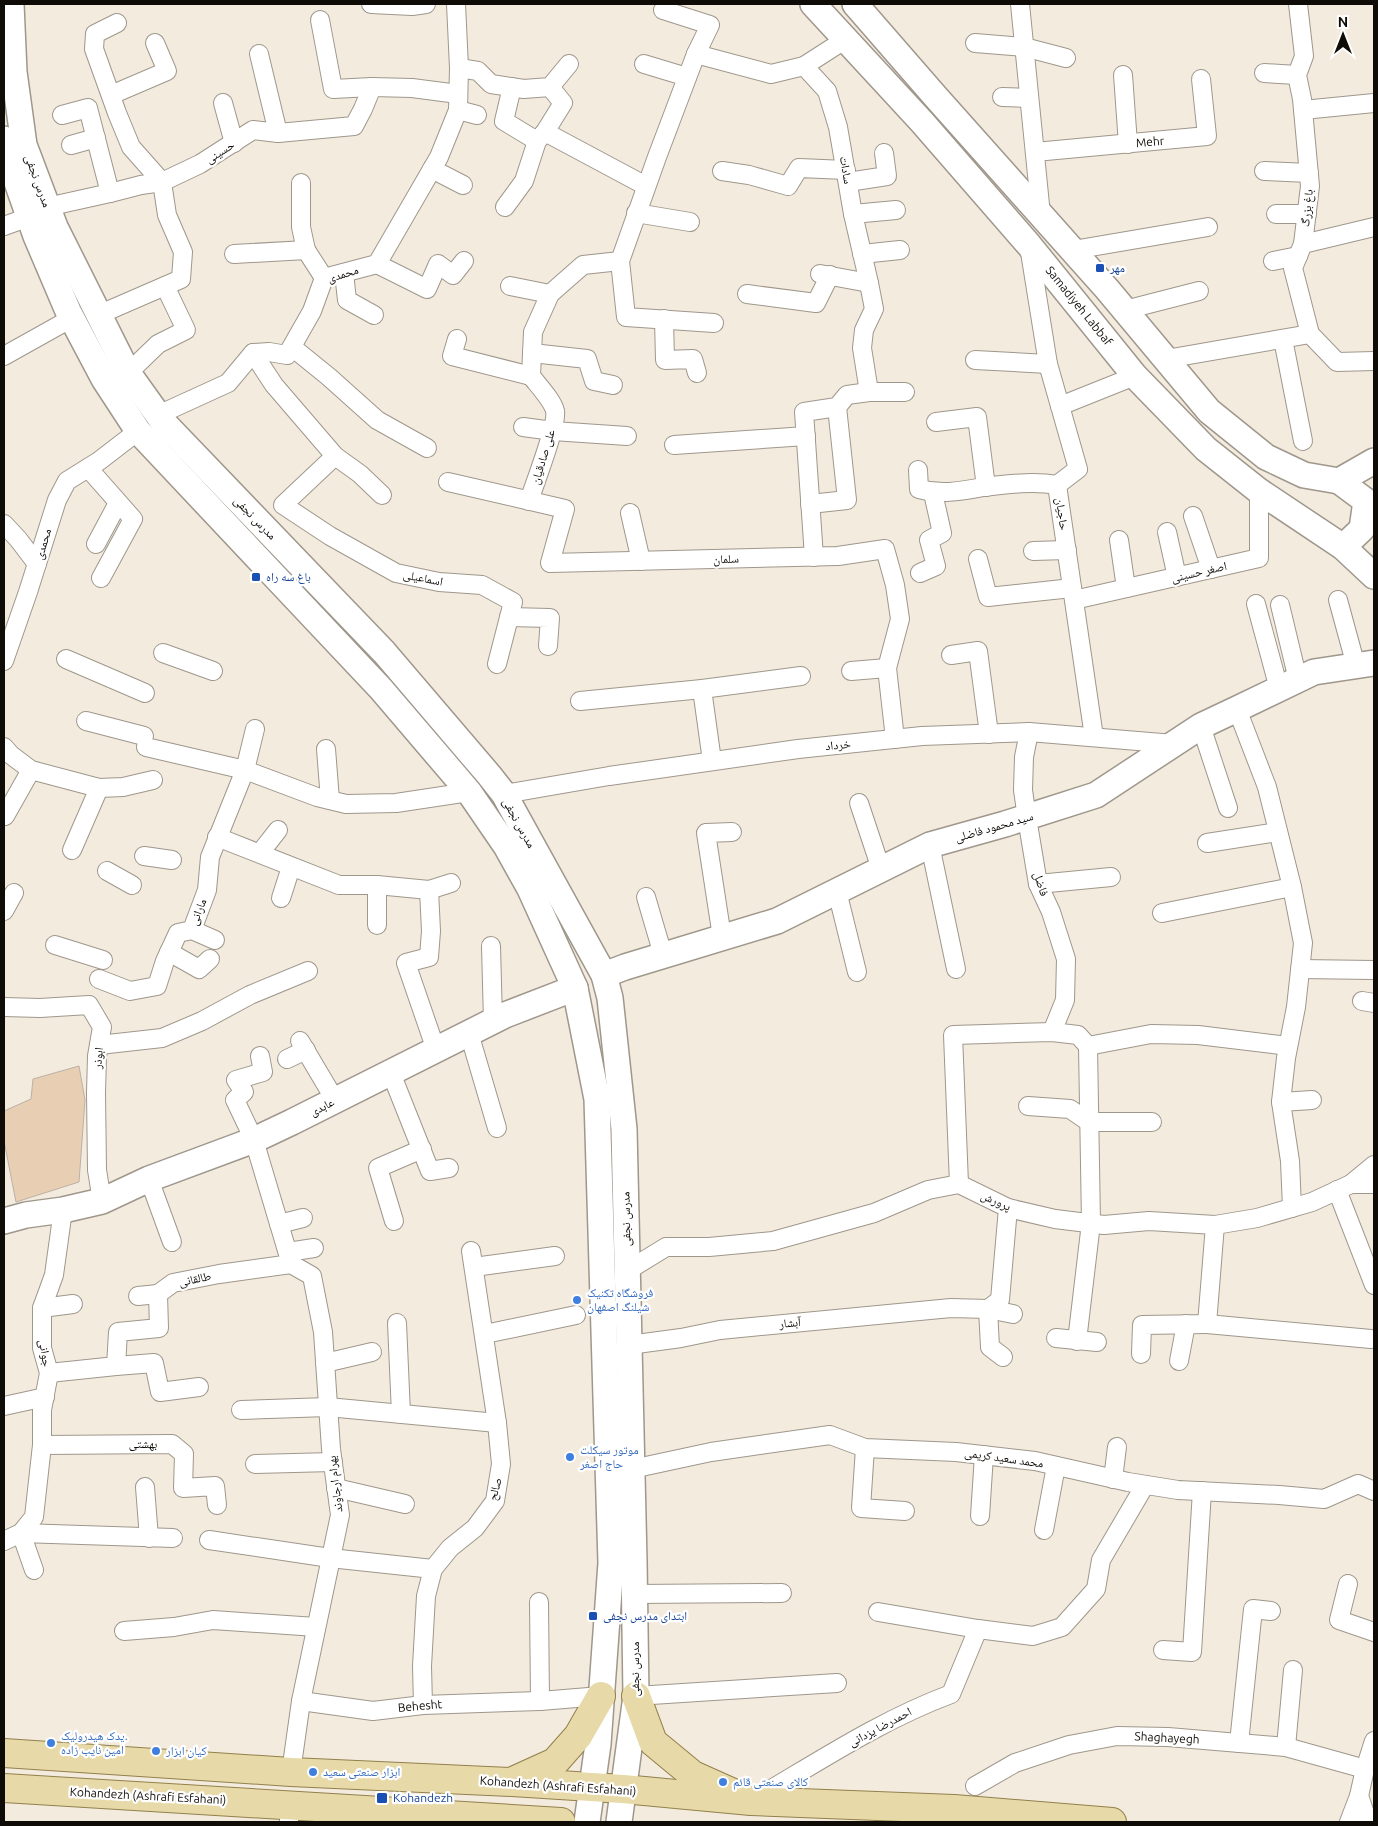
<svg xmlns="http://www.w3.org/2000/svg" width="1378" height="1826" viewBox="0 0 1378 1826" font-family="Ubuntu,'Noto Naskh Arabic',sans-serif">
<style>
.building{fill:#e8ceb3;stroke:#bcb1a6}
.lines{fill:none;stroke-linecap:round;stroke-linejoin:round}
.street-casing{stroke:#9f978b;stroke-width:20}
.secondary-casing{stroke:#9f978b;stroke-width:28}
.primary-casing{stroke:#92804b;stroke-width:30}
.street{stroke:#fff;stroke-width:18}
.secondary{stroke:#fff;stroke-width:25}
.primary{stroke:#e8d9a9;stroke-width:28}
.transit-dot{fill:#1a4fb4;stroke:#fff;stroke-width:2}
.shop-dot{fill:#3f7fe0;stroke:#fff;stroke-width:2}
.labels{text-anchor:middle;stroke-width:4.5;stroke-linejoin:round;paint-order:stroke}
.street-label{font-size:12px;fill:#0f0c08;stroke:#fff}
.transit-label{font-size:12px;fill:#164399;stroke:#fff;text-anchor:start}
.shop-label{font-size:12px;fill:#366cbe;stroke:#fff;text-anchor:start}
</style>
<rect width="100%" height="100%" fill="#f4ebdf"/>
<!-- building -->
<polygon class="building" points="79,1066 85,1100 79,1182 16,1202 4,1141 4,1111 31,1099 33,1079"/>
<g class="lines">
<defs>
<g id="street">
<polyline points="371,4 412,6 426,4"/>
<polyline points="1020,4 1041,215"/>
<polyline points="1298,4 1304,56 1297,75 1302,99 1310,186 1303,244 1293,268 1310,334 1337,362 1374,361"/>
<polyline points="663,10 710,25 696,54 657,157 620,261 626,317 714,323"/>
<polyline points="320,20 333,89 372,87"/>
<polyline points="975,43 1024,47 1066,58"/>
<polyline points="259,54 278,133"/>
<polyline points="696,54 771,74 804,66 846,39"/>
<polyline points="644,64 687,77"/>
<polyline points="804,66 827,91 838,127 853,214 869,283 874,309 864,330 862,348 869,392"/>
<polyline points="459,68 478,71 491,84 524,89 550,87 569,64"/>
<polyline points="1264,73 1297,75"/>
<polyline points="1123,75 1128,144"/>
<polyline points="512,87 504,121 537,141"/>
<polyline points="111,95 167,71 155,43"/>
<polyline points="1002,97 1029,98"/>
<polyline points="223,103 234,143"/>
<polyline points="458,110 477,115"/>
<polyline points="1303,110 1374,103"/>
<polyline points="62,115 88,108 110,193"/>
<polyline points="545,132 646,186"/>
<polyline points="71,145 96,138"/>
<polyline points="1035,152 1207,136 1201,79"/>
<polyline points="432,169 463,185"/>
<polyline points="722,171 749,175 788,186 799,168 846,170"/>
<polyline points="1264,171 1309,173"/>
<polyline points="848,182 887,176 884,153"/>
<polyline points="301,183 301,227 306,250 324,278"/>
<polyline points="47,207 110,193 141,185 162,182 200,164 253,130 278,133 354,126 363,109 372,87 412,88 458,94"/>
<polyline points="505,207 524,181 537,141 545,132 563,103 550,87"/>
<polyline points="636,213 690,222"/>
<polyline points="853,214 896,210"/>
<polyline points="1276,214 1307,214"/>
<polyline points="4,226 29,217"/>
<polyline points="1303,244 1374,227"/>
<polyline points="1029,246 1048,364 1078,469 1057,485 1094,737"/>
<polyline points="1073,250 1208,227"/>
<polyline points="234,254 306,250"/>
<polyline points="862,254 900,250"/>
<polyline points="1273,261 1298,256"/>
<polyline points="377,264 427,289 438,264 453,275 464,261"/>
<polyline points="344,273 347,300 374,315"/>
<polyline points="820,274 869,283"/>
<polyline points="510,286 550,294"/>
<polyline points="747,294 816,303 830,275"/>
<polyline points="1125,310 1199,291"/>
<polyline points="98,315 181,279 183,252 167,215 162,182 131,147 117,113 94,49 95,34 117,23"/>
<polyline points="664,319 665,360 693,359 697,373"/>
<polyline points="457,339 452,356 531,376"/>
<polyline points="1283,339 1303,441"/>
<polyline points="292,347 329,377 377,420 427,448"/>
<polyline points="253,353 274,385 335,456 360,474 382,495"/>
<polyline points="532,353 587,359 594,381 613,385"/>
<polyline points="4,356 72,318"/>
<polyline points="1166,359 1310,334"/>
<polyline points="975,360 1048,364"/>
<polyline points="128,373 158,344 186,330 165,286"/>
<polyline points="1060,406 1135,376"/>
<polyline points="158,415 228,383 253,353 269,352 287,355 312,311 324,278 377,264 439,157 458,110 459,68 456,4"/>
<polyline points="936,422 977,417 986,487"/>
<polyline points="523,427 553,431 627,436"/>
<polyline points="674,445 806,436"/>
<polyline points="335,456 283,505 330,536 396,573 439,582 482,585 513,602 497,664"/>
<polyline points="88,468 133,519 101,578"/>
<path d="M918 470 919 489C942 495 961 491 984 487 1008 484 1034 481 1057 485"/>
<polyline points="448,482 565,509 550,563 838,556 885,549 895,585 900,619 887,668 895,739"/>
<path d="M529 501C534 485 558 424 555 411 553 401 538 385 531 376L533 332 550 294 583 265 620 261"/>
<polyline points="810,504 847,500 837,407"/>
<polyline points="630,513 641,561"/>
<polyline points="1193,516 1211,569"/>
<polyline points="4,524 18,539 37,564"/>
<polyline points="1167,532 1177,577"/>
<polyline points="1119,540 1126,588"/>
<polyline points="96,544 118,503"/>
<polyline points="1033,551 1067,550"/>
<polyline points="814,557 804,412 837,407 847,395 869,392 905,392"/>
<polyline points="978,559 988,597 1072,588"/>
<polyline points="920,573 936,566 929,540 942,533 933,493"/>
<polyline points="1074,600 1259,558 1259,491"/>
<polyline points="1338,600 1356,666"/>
<polyline points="1256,604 1279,689"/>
<polyline points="1280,605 1298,680"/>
<polyline points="509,617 550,618 548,646"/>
<polyline points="163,653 213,671"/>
<polyline points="951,655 978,651 989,734"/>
<polyline points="66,659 145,693"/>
<polyline points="4,661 28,592 57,500 67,481 99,461 138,431"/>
<polyline points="851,671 887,668"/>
<polyline points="702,689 712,761"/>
<polyline points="580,701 702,689 801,676"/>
<polyline points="1237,709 1267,787 1292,887 1303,943 1296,1007 1286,1058 1281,1102 1290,1161 1292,1208"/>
<polyline points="86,721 144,736"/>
<polyline points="1201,726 1228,808"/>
<polyline points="1029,732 1024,757 1023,790 1027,818 1038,884 1051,912 1066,959 1065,1000 1052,1032"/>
<polyline points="4,747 11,755 31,770 99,788 123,787 153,780"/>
<polyline points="146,747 245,770 317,797 346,804 396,803 469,792"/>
<polyline points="326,749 330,800"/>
<polyline points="504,794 609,776 798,749 922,736 1029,732 1174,744"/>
<polyline points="859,803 881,869"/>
<polyline points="5,816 31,770"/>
<polyline points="217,837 339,885 377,885 429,890 451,883"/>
<polyline points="1207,843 1278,832"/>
<polyline points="930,845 956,969"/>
<polyline points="72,850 99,788"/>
<polyline points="260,853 278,830"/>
<polyline points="144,856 172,860"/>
<polyline points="107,871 132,885"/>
<polyline points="1038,884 1111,877"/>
<polyline points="377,885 377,925"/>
<polyline points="429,890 431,931 429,957 406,963 436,1050"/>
<polyline points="837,891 857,972"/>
<polyline points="646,897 663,955"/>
<polyline points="281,898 291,867"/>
<polyline points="4,911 14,893"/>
<polyline points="1162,913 1292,887"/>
<polyline points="192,930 215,940"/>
<polyline points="722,937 706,833 732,832"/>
<polyline points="55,945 103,960"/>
<polyline points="491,946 493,1021"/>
<polyline points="169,952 199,969 210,959"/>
<polyline points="1300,969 1374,970"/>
<polyline points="99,979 130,991 157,986 165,961 178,933 192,930 207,890 210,857 245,770 255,729"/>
<polyline points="1362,1001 1374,1003"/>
<polyline points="4,1007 40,1008 89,1005 102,1027 97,1056 96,1093 97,1170 102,1201"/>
<polyline points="469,1033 497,1128"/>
<polyline points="300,1041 335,1100"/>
<polyline points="99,1045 162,1038 202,1021 250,995 308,971"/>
<polyline points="260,1056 263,1072 236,1080 244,1092 235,1100 254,1140 291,1264"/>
<polyline points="287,1059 306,1050"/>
<polyline points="391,1073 430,1171 449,1168"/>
<polyline points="1281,1102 1312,1100"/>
<polyline points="1028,1106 1070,1109 1089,1122 1152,1122"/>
<polyline points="149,1179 172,1242"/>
<polyline points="959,1184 953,1035 1052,1032 1078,1035 1088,1046 1151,1034 1198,1035 1288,1046"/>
<polyline points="1351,1184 1374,1165"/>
<polyline points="1337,1190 1374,1285"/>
<polyline points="394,1221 378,1168 422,1149"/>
<polyline points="279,1224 303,1218"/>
<polyline points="288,1252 314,1248"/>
<polyline points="474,1267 555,1256"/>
<polyline points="627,1271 666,1247 709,1247 773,1241 874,1213 928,1190 959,1184 1008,1208 1055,1219 1104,1225 1149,1221 1215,1225 1257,1218 1312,1202 1351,1184 1374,1184"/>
<polyline points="138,1296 158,1294"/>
<polyline points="42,1308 73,1304"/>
<polyline points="397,1323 401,1414"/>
<polyline points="1207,1324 1371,1339"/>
<polyline points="485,1334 576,1315"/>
<polyline points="1056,1338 1097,1342"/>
<polyline points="1077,1341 1091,1223 1088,1046"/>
<polyline points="629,1345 681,1338 720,1330 951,1308 988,1309 1013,1314"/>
<polyline points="1141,1354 1142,1325 1207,1324 1215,1225"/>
<polyline points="1003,1357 990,1347 988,1309 1000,1300 1008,1208"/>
<polyline points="1179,1361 1186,1324"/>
<polyline points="325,1363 372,1352"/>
<polyline points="116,1366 154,1363 160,1392 199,1387"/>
<polyline points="49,1373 116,1366 118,1332 159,1328 158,1294 173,1283 219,1274 291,1264"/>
<polyline points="4,1406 45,1397"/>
<polyline points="241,1410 328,1407 497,1423"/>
<polyline points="42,1445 172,1444 184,1454 183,1488 215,1486 217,1505"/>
<polyline points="865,1448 861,1508 905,1511"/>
<polyline points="255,1464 333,1462"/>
<polyline points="632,1469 711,1452 830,1435 865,1448 956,1452 1035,1461 1128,1482 1178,1490 1279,1495 1324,1499 1358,1484 1374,1491"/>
<polyline points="1113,1479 1117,1447"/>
<polyline points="145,1487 149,1538"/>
<polyline points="336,1488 405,1504"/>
<polyline points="980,1516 984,1455"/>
<polyline points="1044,1530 1056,1466"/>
<polyline points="209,1540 330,1558 433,1569"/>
<polyline points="4,1541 21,1533 34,1517 42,1445 42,1410 49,1373 42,1348 42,1308 54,1275 63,1210"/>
<polyline points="34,1570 21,1533 173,1538"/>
<polyline points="1348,1584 1339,1620 1374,1632"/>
<polyline points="634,1594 782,1593"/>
<polyline points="539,1602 540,1701"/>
<polyline points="878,1612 978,1629 1033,1636 1062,1627 1096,1589 1101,1560 1145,1485"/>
<polyline points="124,1631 174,1627 213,1620 316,1627"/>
<polyline points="1163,1650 1192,1652 1202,1491"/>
<polyline points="636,1696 837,1683"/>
<polyline points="301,1701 373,1711 423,1705 540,1701 601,1696"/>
<polyline points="423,1705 422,1666 426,1596 433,1569 450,1548 475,1528 495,1501 501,1464 497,1423 471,1251"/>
<polyline points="1239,1743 1253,1609 1271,1611"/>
<polyline points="1286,1747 1293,1670"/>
<polyline points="291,1772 301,1701 340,1515 331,1449 323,1332 312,1276 291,1264"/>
<polyline points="975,1786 1015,1763 1069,1745 1117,1736 1168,1737 1286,1747 1365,1769"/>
<polyline points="1359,1796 1365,1769 1374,1741"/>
<path d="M753 1800C818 1762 881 1720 951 1694L978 1629"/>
<polyline points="289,1822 289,1805"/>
<polyline points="1349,1822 1359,1796 1368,1822"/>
</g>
<g id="secondary">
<polyline points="11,4 14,72 24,145 55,227 128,373 163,422 384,652 489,775 504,794 604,975 610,998 624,1129 634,1561 636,1696 619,1822"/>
<polyline points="813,4 922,122 1029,245 1135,376 1206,449 1259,491 1343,547 1374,576"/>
<polyline points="855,4 935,96 1107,289 1209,411 1266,457 1304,475 1339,481 1374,461"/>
<polyline points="4,139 7,154 36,236 68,311 104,379 138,431 381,689 469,792 506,846 530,889 575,988 597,1099 611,1563 598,1744 587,1822"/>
<polyline points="1339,481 1366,501 1362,529 1343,547"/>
<polyline points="604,975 625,967 777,921 930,845 1005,824 1096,795 1201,726 1237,709 1314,672 1374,663"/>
<polyline points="4,1221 26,1215 63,1210 102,1201 149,1179 254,1140 292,1122 505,1015 575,988"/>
</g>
<g id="primary">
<polyline points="636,1696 653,1742 693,1775 731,1792"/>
<polyline points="4,1753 291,1772 512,1782 623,1789 751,1801 954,1809 1112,1822"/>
<polyline points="513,1781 555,1762 578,1736 601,1696"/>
<polyline points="4,1788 561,1822"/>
</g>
</defs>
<!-- street casing -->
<use href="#street" class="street-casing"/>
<!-- secondary casing -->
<use href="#secondary" class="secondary-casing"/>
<!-- primary casing -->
<use href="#primary" class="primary-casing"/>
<!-- street -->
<use href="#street" class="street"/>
<!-- secondary -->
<use href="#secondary" class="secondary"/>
<!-- primary -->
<use href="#primary" class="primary"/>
</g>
<!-- markers -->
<g class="transit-dot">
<rect x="1095" y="263" width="10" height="10" rx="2.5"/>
<rect x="251" y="572" width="10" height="10" rx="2.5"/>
<rect x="588" y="1611" width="10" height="10" rx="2.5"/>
<rect x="376" y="1792" width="12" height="12" rx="2.5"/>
</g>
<g class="shop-dot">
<circle cx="577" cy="1300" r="5"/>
<circle cx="570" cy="1457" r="5"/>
<circle cx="51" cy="1743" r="5"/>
<circle cx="156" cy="1751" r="5"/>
<circle cx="313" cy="1772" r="5"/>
<circle cx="723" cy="1782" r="5"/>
</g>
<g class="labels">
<!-- street labels -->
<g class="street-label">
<text transform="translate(1150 142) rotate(-5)" y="4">Mehr</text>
<text transform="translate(220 152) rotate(-32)" y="4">حسینی</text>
<text transform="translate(846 170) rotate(80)" y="4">سادات</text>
<text transform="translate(38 181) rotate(70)" y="4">مدرس نجفی</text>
<text transform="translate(1307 208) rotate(-84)" y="4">باغ بزرگ</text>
<text transform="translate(343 274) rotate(-17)" y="4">محمدی</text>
<text transform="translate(1079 306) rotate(51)" y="4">Samadiyeh Labbaf</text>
<text transform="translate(543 457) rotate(-73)" y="4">علی صادقیان</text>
<text transform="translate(1062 514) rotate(82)" y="4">حاجیان</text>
<text transform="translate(255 518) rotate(46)" y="4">مدرس نجفی</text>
<text transform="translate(43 544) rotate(-73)" y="4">محمدی</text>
<text transform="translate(726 559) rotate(-2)" y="4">سلمان</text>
<text transform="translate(1199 572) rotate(-13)" y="4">اصغر حسینی</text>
<text transform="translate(423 578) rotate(11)" y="4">اسماعیلی</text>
<text transform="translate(838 745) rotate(-6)" y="4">خرداد</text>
<text transform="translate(519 823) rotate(61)" y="4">مدرس نجفی</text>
<text transform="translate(994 827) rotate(-16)" y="4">سید محمود فاضلی</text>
<text transform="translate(1041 884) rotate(72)" y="4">فاضل</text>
<text transform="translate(198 912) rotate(-69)" y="4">مارانی</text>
<text transform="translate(98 1058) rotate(-85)" y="4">ابوذر</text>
<text transform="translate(322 1107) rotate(-27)" y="4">عابدی</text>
<text transform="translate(996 1201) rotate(24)" y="4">پرورش</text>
<text transform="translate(626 1219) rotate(-91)" y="4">مدرس نجفی</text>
<text transform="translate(195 1279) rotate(-12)" y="4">طالقانی</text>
<text transform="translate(790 1323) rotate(-5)" y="4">آبشار</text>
<text transform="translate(45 1353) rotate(81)" y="4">جوانی</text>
<text x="143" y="1448">بهشتی</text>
<text transform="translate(1004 1458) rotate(8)" y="4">محمد سعید کریمی</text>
<text transform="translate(335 1484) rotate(-97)" y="4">بهرام ارجاوند</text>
<text transform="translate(495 1489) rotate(-76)" y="4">صالح</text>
<text transform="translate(635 1669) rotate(-90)" y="4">مدرس نجفی</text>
<text transform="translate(420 1706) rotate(-5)" y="4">Behesht</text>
<text transform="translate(880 1727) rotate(-28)" y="4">احمدرضا یزدانی</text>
<text transform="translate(1167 1738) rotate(3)" y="4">Shaghayegh</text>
<text transform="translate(558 1786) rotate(4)" y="4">Kohandezh (Ashrafi Esfahani)</text>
<text transform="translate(148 1796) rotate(3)" y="4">Kohandezh (Ashrafi Esfahani)</text>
</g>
<!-- transit labels -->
<g class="transit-label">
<text x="1110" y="272">مهر</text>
<text x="266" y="581">باغ سه راه</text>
<text x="603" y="1620">ابتدای مدرس نجفی</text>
<text x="393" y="1802">Kohandezh</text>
</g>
<!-- shop labels -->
<g class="shop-label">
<text x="587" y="1297">فروشگاه تکنیک<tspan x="587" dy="14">شیلنگ اصفهان</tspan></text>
<text x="580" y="1454">موتور سیکلت<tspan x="580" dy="14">حاج اصغر</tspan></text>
<text x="61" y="1740">یدک هیدرولیک.<tspan x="61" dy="14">امین نایب زاده</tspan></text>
<text x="166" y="1755">کیان ابزار</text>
<text x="323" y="1776">ابزار صنعتی سعید</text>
<text x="733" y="1786">کالای صنعتی قائم</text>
</g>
</g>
<!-- border -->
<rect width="1378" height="1826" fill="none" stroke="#0f0c08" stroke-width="10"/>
<!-- north arrow -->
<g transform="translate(1343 35)" stroke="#ffffff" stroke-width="4" paint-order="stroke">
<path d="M0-4L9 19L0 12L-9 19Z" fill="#0f0c08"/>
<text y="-8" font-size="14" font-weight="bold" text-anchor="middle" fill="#0f0c08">N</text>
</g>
</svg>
